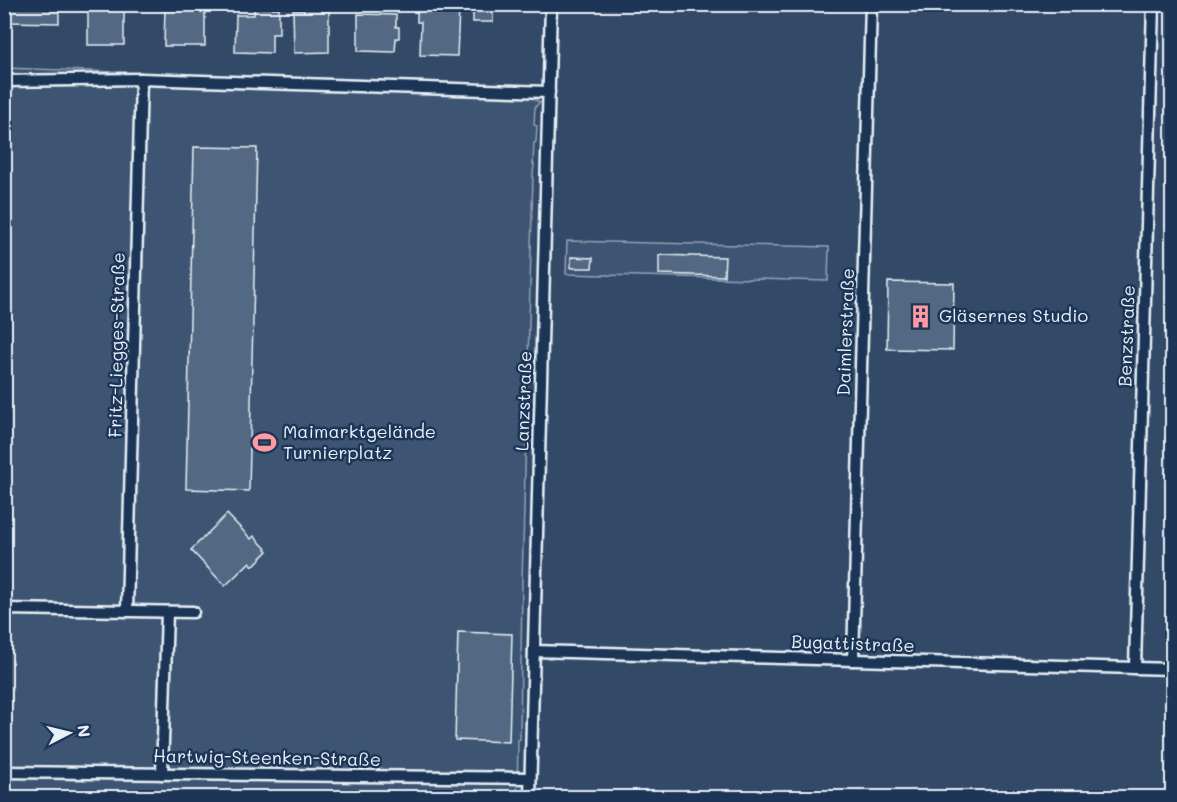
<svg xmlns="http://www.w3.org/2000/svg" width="1177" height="802" viewBox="0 0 1177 802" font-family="Mali,sans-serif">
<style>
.built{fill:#334a68}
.green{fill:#3e5472;stroke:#93a2b5;stroke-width:1.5}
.building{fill:#536782;stroke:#e8f1f8;stroke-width:1.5}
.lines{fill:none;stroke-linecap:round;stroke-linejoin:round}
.lane-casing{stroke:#e8f1f8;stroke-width:15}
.lane{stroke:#1d3557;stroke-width:10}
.labels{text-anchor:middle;stroke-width:5;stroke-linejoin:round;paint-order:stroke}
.poi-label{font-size:18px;fill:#e8f1f8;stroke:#1d3557;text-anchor:start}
.street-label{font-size:18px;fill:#e8f1f8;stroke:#1d3557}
</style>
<rect width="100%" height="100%" fill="#253d5d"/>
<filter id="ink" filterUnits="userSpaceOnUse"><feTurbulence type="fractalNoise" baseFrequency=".0167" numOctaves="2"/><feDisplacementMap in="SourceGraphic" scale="12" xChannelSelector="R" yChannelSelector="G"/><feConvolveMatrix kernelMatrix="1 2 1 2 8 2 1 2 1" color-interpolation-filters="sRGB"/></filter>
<g filter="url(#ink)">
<!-- built -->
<polygon class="built" points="5,5 1172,5 1172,797 5,798"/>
<!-- green -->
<g class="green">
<polygon points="5,68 535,87 535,100 540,102 535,107 534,125 537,126 536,142 534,143 533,164 534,164 533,175 522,583 520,739 518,740 517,797 5,798"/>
<polygon points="567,241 829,247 828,281 566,274"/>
</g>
<!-- building -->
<g class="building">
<polygon points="8,4 59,4 59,23 7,22"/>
<polygon points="321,4 321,10 329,10 329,52 294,53 293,10 304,10 304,5"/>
<polygon points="254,8 279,8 279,34 272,34 272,53 235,52 236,15 254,15"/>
<polygon points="417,8 459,9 457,56 420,55 421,22 417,22"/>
<rect x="88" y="9" width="36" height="36"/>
<polygon points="165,9 205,11 205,46 164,46"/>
<rect x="473" y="11" width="20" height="11"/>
<polygon points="358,14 396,15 396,27 399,27 399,38 396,38 395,52 358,51"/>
<polygon points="194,147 257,148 249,491 186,489"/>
<polygon points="659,255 725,257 724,276 659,274"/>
<polygon points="571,257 593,258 592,268 571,268"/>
<polygon points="888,282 954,283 953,350 887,349"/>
<polygon points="227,514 251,539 254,536 268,551 253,566 250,562 225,586 191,550"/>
<polygon points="458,632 512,634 509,742 455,740"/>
</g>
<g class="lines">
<defs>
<g id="lane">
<polyline points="4,81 141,79 549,92"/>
<polyline points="4,609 193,612"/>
<polyline points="127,611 141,79"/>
<polyline points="534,651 1172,669"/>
<polyline points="853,660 871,4"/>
<polyline points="1135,668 1153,4"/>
<polyline points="4,772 530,778"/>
<polyline points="162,774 167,612"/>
<polyline points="530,798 551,4"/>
</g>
</defs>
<!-- lane casing -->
<use href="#lane" class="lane-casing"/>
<!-- lane -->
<use href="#lane" class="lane"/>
</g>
</g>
<!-- icons -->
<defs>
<symbol id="building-bare" viewBox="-9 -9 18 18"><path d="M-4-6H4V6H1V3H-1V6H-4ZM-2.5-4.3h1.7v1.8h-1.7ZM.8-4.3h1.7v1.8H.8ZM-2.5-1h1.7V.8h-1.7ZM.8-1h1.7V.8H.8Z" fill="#ff9aa2" stroke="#1d3557" stroke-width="2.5" paint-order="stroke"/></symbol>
<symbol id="stadium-bare" viewBox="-9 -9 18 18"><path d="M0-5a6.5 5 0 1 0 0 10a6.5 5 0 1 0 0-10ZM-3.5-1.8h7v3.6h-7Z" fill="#ff9aa2" stroke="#1d3557" stroke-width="2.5" paint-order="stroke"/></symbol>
</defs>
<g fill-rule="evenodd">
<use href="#building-bare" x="904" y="300" width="33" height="33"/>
<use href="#stadium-bare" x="248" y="426" width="33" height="33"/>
</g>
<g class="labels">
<!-- poi labels -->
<g class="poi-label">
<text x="939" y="322">Gläsernes Studio</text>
<text x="283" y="438">Maimarktgelände<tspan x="283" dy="21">Turnierplatz</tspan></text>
</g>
<!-- street labels -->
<g class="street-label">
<text transform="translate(846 332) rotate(-88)" y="6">Daimlerstraße</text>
<text transform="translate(1127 336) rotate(-88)" y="6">Benzstraße</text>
<text transform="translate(117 345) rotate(-89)" y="6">Fritz-Liegges-Straße</text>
<text transform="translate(524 401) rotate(-88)" y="6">Lanzstraße</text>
<text transform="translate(853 644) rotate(2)" y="6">Bugattistraße</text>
<text transform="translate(267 758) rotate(1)" y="6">Hartwig-Steenken-Straße</text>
</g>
</g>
<!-- margin -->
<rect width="1177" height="802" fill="none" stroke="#1d3557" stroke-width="24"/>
<rect x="12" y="12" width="1153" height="778" fill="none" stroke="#e8f1f8" stroke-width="2" filter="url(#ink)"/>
<!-- north arrow -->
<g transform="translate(69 733) rotate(83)" stroke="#1d3557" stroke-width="4.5" paint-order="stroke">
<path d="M0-4.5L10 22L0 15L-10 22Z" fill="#e8f1f8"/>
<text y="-9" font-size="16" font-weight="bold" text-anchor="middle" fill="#e8f1f8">N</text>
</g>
</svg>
